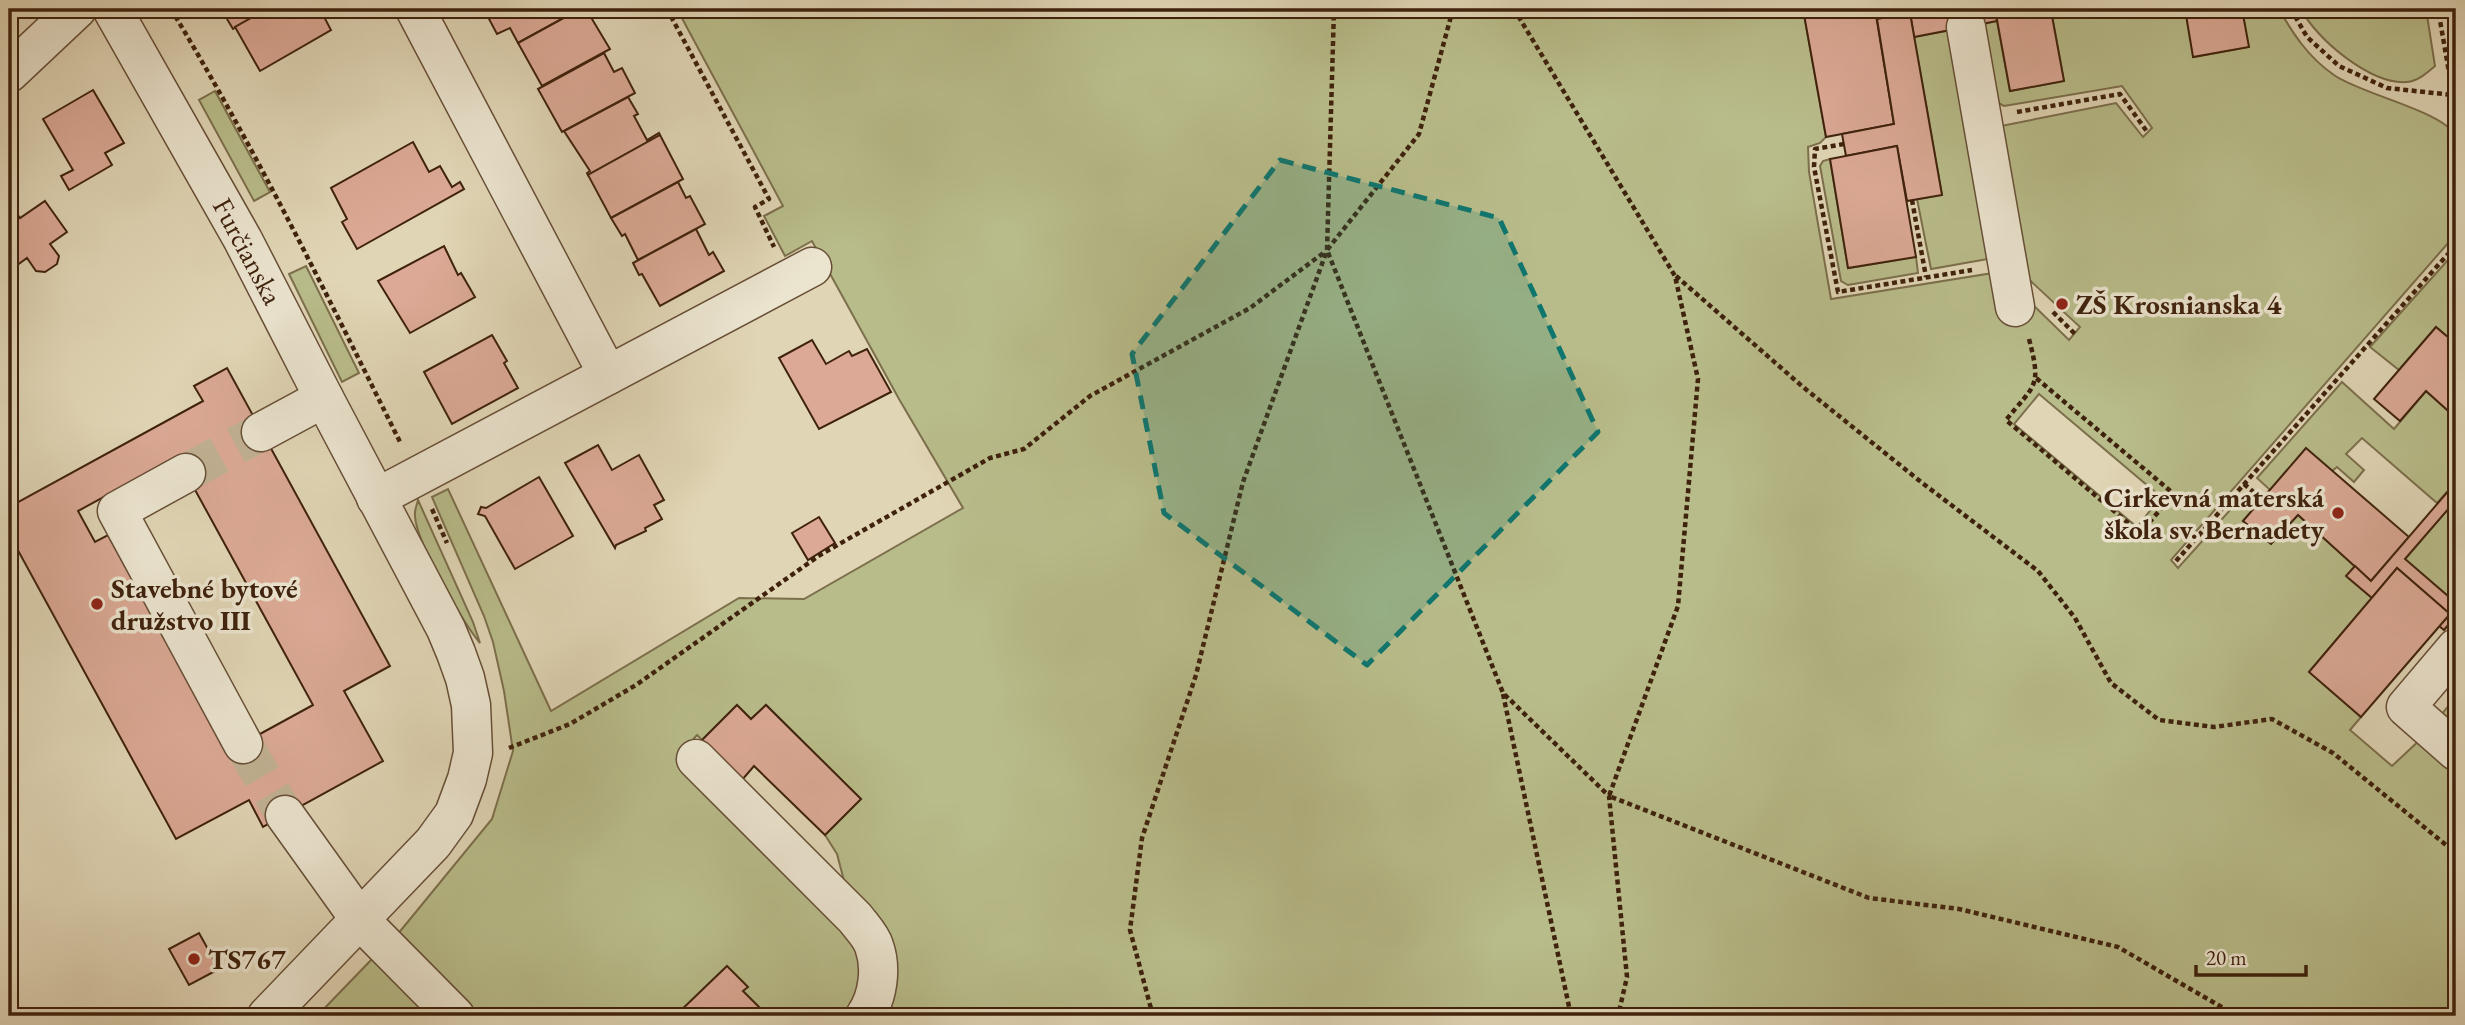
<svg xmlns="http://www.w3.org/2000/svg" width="2465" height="1025" viewBox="0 0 2465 1025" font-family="'EB Garamond',serif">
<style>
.green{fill:#b8bc8a;stroke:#7c6f4c;stroke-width:2;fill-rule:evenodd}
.building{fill:#dba995;stroke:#3f220d;stroke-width:2;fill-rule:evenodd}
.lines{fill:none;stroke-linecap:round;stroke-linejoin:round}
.minor-tunnel{stroke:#c0b193;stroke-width:38;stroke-dasharray:38 19;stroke-linecap:butt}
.minor-casing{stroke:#674f37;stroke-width:41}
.path{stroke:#3f220d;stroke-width:4.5;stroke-dasharray:5 3.5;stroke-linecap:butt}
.minor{stroke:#ebe4cf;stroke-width:38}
.marked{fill:#0f766e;fill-opacity:0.2;stroke:#0f766e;stroke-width:5;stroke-dasharray:14 9;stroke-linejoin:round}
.poi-dot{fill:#8f2418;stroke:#ebe4cf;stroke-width:2.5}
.labels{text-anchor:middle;stroke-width:7;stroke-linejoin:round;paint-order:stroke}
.street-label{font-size:28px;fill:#3f220d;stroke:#ebe4cf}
.poi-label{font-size:28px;font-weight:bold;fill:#3f220d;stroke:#ebe4cf;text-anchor:start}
</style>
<rect width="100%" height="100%" fill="#e0d5b5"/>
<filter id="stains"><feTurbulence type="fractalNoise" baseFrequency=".00286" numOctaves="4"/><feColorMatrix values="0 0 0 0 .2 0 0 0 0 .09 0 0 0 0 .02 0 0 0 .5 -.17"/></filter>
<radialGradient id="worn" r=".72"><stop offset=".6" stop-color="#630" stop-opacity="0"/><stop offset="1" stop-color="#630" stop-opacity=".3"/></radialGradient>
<!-- green -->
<g class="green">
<path d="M677 9H1803L1826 137 1820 143 1808 147 1809 172 1831 299 1993 273 2000 316 2028 312 2026 298 2069 340 2080 327 2021 272 1996 127 2116 103 2143 137 2152 128 2122 86 2004 106 1991 99 1979 25 1997 21 2010 91 2064 81 2052 16 2094 9H2185L2194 57 2248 47 2242 9H2279C2293 34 2309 58 2334 75 2360 94 2447 112 2456 137V234L2171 560 2178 568 2240 499 2253 510 2243 521 2271 544 2298 515 2355 566 2347 577 2372 598 2309 672 2361 717 2350 730 2392 766 2423 737 2429 739 2456 763V1016H874L885 999 889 975V960L880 939 847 892 837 854 825 835 861 799 766 705 751 719 737 705 702 740 697 735 680 754 835 908 868 953 872 974 863 1002 851 1016H477L397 935 492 819 513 751 504 691 493 642 484 616 432 497 448 489 551 711 739 598 804 599 963 508 899 399 812 241 785 256 764 216 783 206ZM2039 394 2161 497 2137 527 2014 424Z"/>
<path d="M2301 9H2426L2435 66C2427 73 2418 81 2407 82 2371 85 2316 39 2301 9Z"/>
<polygon points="2447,9 2456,9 2456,65"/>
<polygon points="1951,30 1988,259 1931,269 1917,199 1942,195 1914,37"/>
<polygon points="215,91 270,192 254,201 199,100"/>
<polygon points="1830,159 1848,268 1916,257 1918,273 1848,285 1841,281 1820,166 1823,161"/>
<polygon points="2456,251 2456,344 2436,327 2399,370 2370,347"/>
<polygon points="306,266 359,373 342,382 289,274"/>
<polygon points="2342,382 2394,429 2426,391 2456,418 2456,482 2437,503 2362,438 2346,454 2364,470 2354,482 2337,467 2332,471 2270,490 2257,478"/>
<path d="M418 500 473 622 480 643C462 621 416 542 415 516 414 511 417 505 418 500Z"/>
<polygon points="2456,500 2456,603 2405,559"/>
<polygon points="2456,696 2456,734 2442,714"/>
<polygon points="374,957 439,1016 317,1016"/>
</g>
<!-- building -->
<g class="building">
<polygon points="221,9 267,9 233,29"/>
<polygon points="267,9 320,9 331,30 260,71 235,27"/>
<polygon points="500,9 580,9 518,43 510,28 497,34 489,19 501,12"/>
<polygon points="580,9 586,9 610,49 542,86 518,43"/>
<polygon points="1803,9 1875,9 1894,124 1826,137"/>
<polygon points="1935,9 1995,9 1997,21 1914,37 1910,13"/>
<polygon points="1995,9 2094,9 2052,16 2064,81 2010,91"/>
<polygon points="2185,9 2242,9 2249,47 2193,57"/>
<polygon points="1910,13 1942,195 1907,201 1897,146 1846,156 1842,134 1894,124 1877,19"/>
<polygon points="604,53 614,72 622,68 635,93 562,132 538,89"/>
<polygon points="93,90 124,143 105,153 112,165 69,190 61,176 73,170 43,119"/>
<polygon points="628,97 638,114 634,116 647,140 659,133 660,135 588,175 587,173 590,171 564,131"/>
<polygon points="660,135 683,179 611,218 588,175"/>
<polygon points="413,142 429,172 440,166 452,187 460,182 464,189 357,249 342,222 347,219 331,188"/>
<polygon points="1897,146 1916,257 1848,268 1830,159"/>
<polygon points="678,182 686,198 690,196 705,224 638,260 625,234 622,236 611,218"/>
<polygon points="45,201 67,232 50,244 59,256 57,264 45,272 36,271 27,258 9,271 9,202 20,218"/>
<polygon points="696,229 709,255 713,252 724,271 660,306 642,274 639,275 633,263"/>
<polygon points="444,246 458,275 461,273 475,297 410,333 378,281"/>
<polygon points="2436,327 2456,344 2456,418 2426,391 2400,421 2374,399"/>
<polygon points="492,335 507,361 504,363 518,388 452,424 424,372"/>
<polygon points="812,340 826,364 849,351 852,356 867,349 891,392 819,429 779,358"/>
<path d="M227 368 390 666 344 691 383 761 263 827 249 800 176 839 9 534V507L203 401 194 386ZM177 457 313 705 227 752 108 535 95 542 78 511Z"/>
<polygon points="598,445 612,470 639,455 664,500 654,505 662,519 645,528 646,531 616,545 615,548 565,463"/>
<polygon points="2306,448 2409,537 2371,581 2298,515 2271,544 2243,521"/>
<polygon points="539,477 573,536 515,569 485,516 478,514 481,507 486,508"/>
<polygon points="2456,482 2456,500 2405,559 2456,603 2456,630 2449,624 2444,630 2439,626 2450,614 2397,568 2372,598 2346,576 2355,566 2371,581"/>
<polygon points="819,517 835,543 808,560 792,533"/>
<polygon points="2397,568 2450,614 2361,717 2309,672"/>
<polygon points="737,705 751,719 766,705 861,799 825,835 754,766 742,780 702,740"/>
<polygon points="199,933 219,969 189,985 169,949"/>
<polygon points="727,966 748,987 743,991 768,1016 675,1016"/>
</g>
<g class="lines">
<!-- minor-tunnel -->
<g class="minor-tunnel">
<polyline points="186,473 261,432"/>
<polyline points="243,744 285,815"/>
</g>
<defs>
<g id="minor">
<polyline points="112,9 243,240 324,398 446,629 456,653 465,678 471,705 473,753 467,779 454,814 433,843 267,1016"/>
<polyline points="415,9 608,375"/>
<polyline points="1966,27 2015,307"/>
<polyline points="9,73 77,9"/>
<polyline points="261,432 324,398"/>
<polyline points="186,473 117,511 243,744"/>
<polyline points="376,498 812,267"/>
<polyline points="2456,648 2406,707 2456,751"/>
<path d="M696 759 855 918C861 926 871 936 874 946 882 968 878 997 865 1016"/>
<polyline points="285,815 361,921 455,1016"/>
</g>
</defs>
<!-- minor casing -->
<use href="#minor" class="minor-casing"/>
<!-- path -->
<g class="path">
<path d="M171 9C256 150 328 297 401 444"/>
<polyline points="667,9 769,199 755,207 774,247"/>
<polyline points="1453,9 1419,134 1327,250 1503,693 1609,796 1627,977 1618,1016"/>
<polyline points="1514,9 1675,276 1698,379 1678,606 1609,796 1869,898 1959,909 2118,947 2237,1016"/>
<polyline points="1881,9 1882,18"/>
<polyline points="2291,9 2307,37 2339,66 2387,88 2453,95 2438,9"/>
<polyline points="2453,95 2456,104"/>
<polyline points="2017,112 2120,94 2148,133"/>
<polyline points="1844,144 1815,149 1814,167 1838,292 1972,270"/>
<polyline points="1912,200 1926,277"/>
<polyline points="1676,276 1803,387 1921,482 2038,571 2075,618 2111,683 2159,720 2214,727 2272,719 2333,753 2456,853"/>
<polyline points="2053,312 2075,334"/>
<path d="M2029 339C2042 388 2035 384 2006 420L2140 533 2174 494 2036 378"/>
<polyline points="2244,484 2262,499"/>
<polyline points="432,509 447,543"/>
<polyline points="2176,561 2456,245"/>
<polyline points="1503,694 1571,1016"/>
<polyline points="509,748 570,724 636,685 820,555 990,458 1024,449 1090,396 1250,308 1326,251"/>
<polyline points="1153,1016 1130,930 1142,838 1196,675 1243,482 1327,250 1334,9"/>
</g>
<!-- minor -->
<use href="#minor" class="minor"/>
</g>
<!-- marked area -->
<path class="marked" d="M1280 160 1499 218 1598 432 1367 665 1164 513 1132 354Z"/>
<!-- markers -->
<g class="poi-dot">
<circle cx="2062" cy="304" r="7"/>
<circle cx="2338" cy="513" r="7"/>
<circle cx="97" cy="604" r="7"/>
<circle cx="194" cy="959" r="7"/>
</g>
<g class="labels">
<!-- street labels -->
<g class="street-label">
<text transform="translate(248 251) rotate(62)" y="10">Furčianska</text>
</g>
<!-- poi labels -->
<g class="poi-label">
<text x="2076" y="314">ZŠ Krosnianska 4</text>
<text x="2324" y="507" text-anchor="end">Cirkevná materská<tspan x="2324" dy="32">škola sv. Bernadety</tspan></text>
<text x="111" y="598">Stavebné bytové<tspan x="111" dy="32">družstvo III</tspan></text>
<text x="208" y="969">TS767</text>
</g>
</g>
<!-- margin -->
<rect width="2465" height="1025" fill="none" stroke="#e0d5b5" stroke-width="35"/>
<rect x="10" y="10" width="2444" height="1004" fill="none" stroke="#3f220d" stroke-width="3.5"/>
<rect x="18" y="18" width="2430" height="990" fill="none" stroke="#3f220d" stroke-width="2"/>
<!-- scale -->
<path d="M2196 965v10h110v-10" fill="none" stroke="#3f220d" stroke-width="3.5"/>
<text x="2206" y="965" font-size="21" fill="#3f220d" stroke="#ebe4cf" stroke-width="5" paint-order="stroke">20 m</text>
<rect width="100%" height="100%" filter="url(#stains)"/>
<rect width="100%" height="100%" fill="url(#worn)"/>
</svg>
